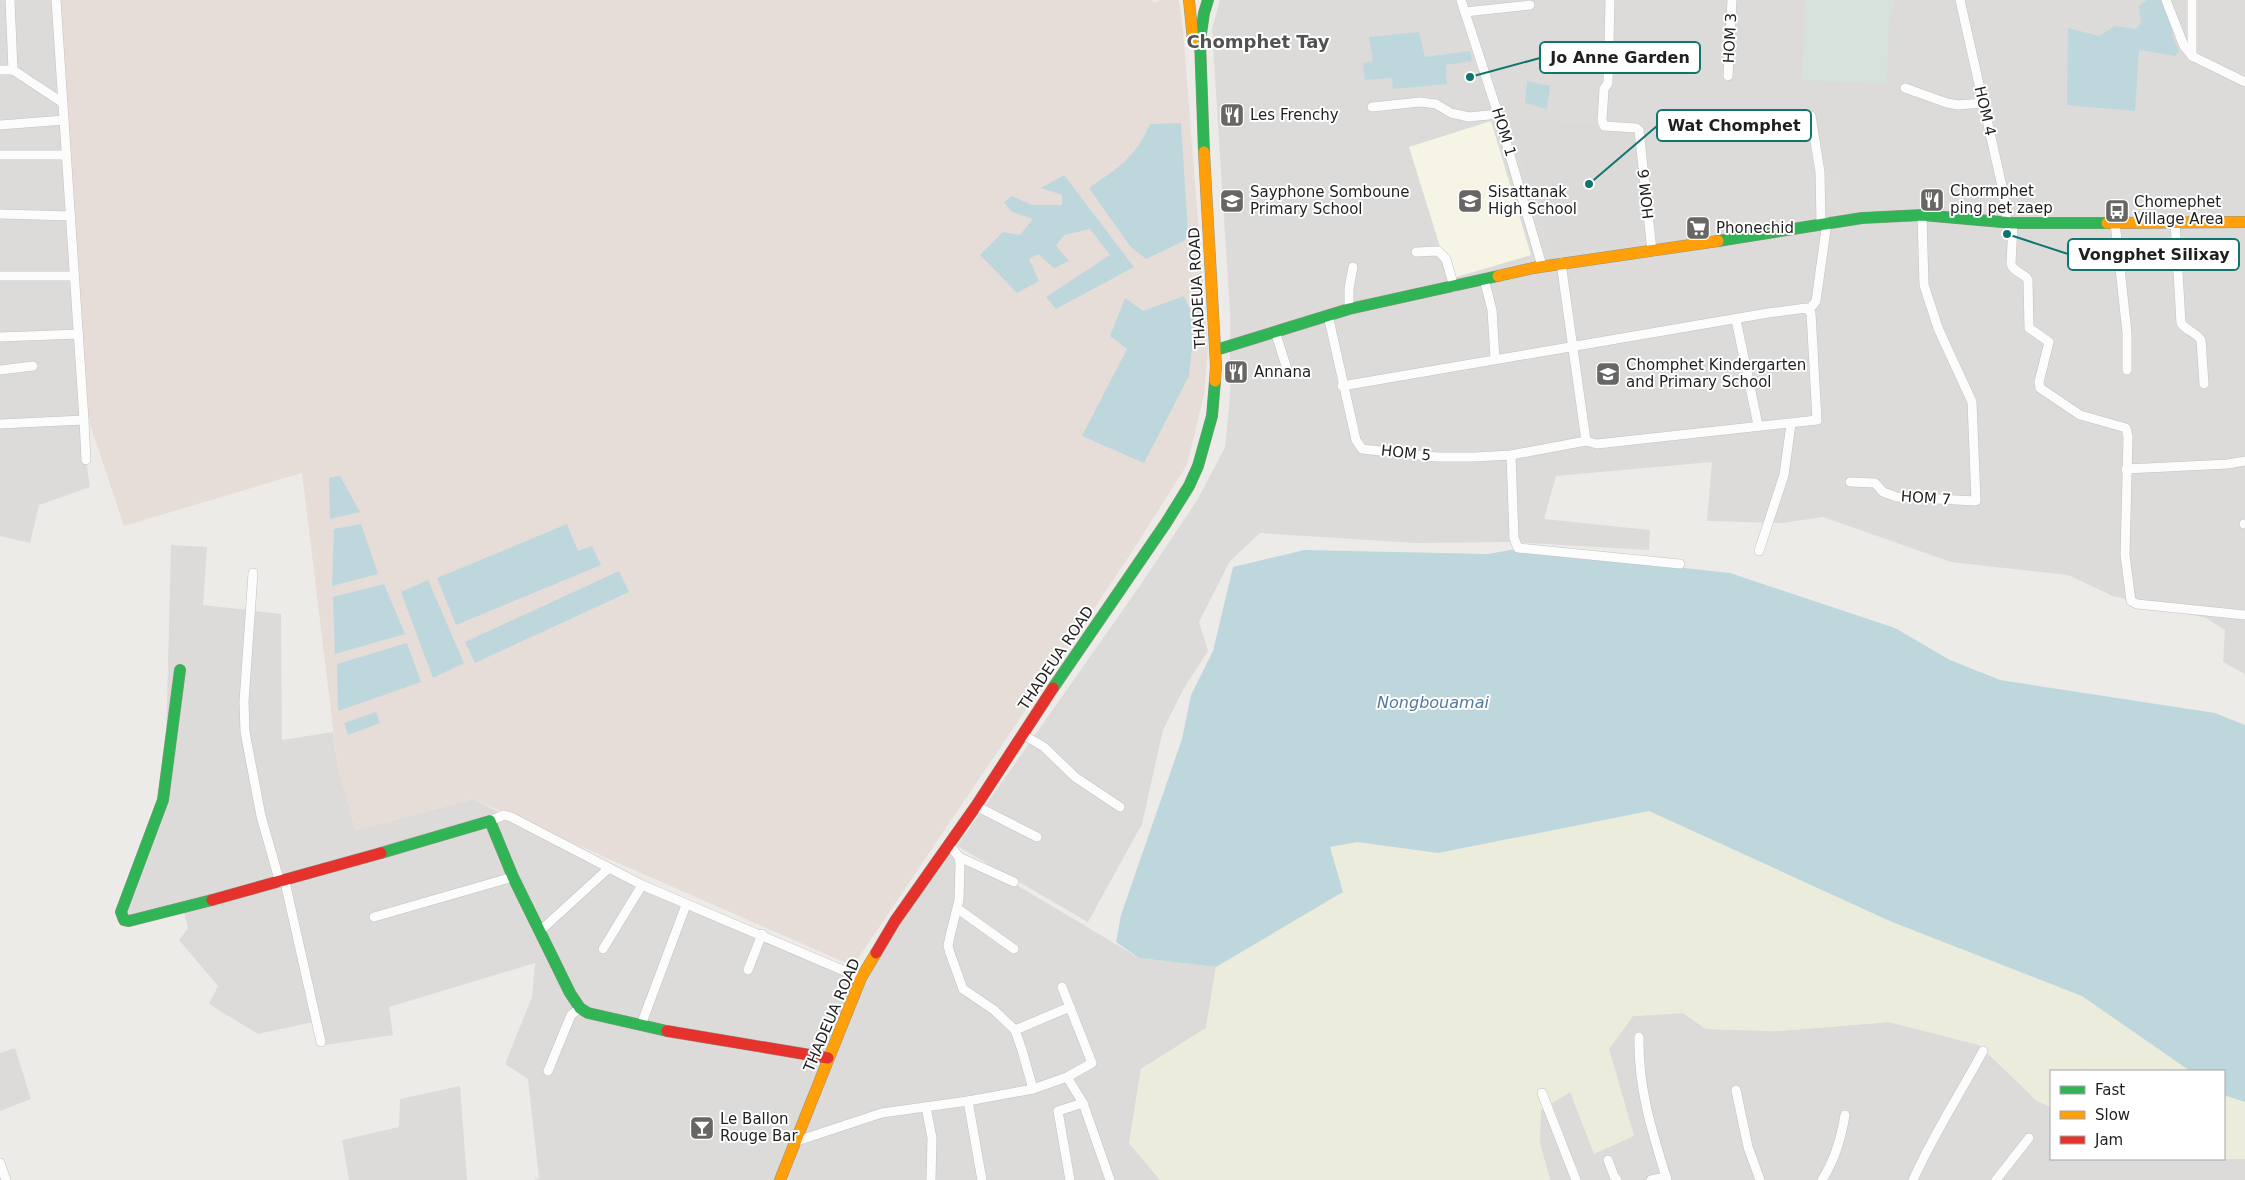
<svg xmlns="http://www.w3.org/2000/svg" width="2245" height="1180" viewBox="0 0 2245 1180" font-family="'DejaVu Sans',sans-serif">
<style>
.residential{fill:#dcdbd9}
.education{fill:#f5f4e5}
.religious{fill:#dbdad9}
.military{fill:#e6ddd9}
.farmland{fill:#ebecdc}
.wetland{fill:#d6e2db}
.parking{fill:#dddcdb}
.water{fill:#bed7dd}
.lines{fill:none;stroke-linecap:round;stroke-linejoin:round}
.street-casing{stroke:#c3c2c0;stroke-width:10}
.fast-casing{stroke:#949582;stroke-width:12}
.slow-casing{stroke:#949582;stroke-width:12}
.jam-casing{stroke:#949582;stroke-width:12}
.street{stroke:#fcfcfc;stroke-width:9}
.fast{stroke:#30b455;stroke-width:11}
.slow{stroke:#ff9f0a;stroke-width:11}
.jam{stroke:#e5322d;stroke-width:11}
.labels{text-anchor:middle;stroke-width:4;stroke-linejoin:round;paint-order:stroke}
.street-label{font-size:15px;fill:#1f1f1f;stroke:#fff}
.poi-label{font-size:15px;fill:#1f1f1f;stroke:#fff;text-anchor:start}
.water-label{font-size:16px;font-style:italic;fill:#51789f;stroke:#fff}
.quarter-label{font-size:18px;font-weight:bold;fill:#525252;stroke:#fff}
.leader{fill:none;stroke:#0f766e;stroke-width:2}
.callout-dot{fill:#0f766e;stroke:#fff;stroke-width:2}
.callout{fill:#fff;stroke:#0f766e;stroke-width:2}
.callout-label{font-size:16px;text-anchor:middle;font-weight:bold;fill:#1f1f1f}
</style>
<rect width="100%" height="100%" fill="#edebe8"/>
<!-- residential -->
<g class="residential">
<polygon points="0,0 56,0 86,460 90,487 39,505 30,543 0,536"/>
<polygon points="1220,0 2245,0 2245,674 2223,662 2225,630 2206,618 2113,596 2068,575 1951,562 1823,517 1782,523 1707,521 1712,462 1556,476 1544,519 1650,530 1649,550 1511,542 1416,543 1260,533 1230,561 1199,622 1208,651 1184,688 1163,730 1142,824 1088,922 957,846 1139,587 1198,499 1225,447 1230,397 1230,312 1212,29"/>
<polygon points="171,545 207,547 203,605 281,614 282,740 333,732 338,769 356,830 473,799 642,885 861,978 949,845 1139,958 1216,967 1206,1028 1141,1069 1129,1143 1160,1180 534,1180 539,1178 528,1079 505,1064 532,997 535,963 389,1007 393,1035 317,1046 313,1022 258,1034 209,1004 218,986 179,940 188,928 183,908 126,918 125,904 165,784"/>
<polygon points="1683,1013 1706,1029 1777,1031 1889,1022 1979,1045 2037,1101 2051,1107 2051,1159 2245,1159 2245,1180 1550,1180 1540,1143 1540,1110 1570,1092 1634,1136 1609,1049 1633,1016"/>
<polygon points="15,1048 31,1099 0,1111 0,1053"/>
<polygon points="460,1086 467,1180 349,1180 342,1140 399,1127 400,1099"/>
</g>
<!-- education -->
<polygon class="education" points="1491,121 1531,255 1450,279 1409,147"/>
<!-- religious -->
<polygon class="religious" points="1510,121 1640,127 1654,241 1553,254"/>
<!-- military -->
<polygon class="military" points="59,0 1152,0 1154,3 1160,0 1179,0 1183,30 1208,348 1204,395 1187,465 1130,555 853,966 473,799 356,830 338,769 302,473 124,526 86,412"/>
<!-- farmland -->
<g class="farmland">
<polygon points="1649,811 1892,922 2082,996 2190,1071 2051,1071 2051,1107 2037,1101 1979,1045 1889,1022 1777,1031 1706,1029 1683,1013 1633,1016 1609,1049 1634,1136 1594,1154 1570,1092 1541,1110 1540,1143 1550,1180 1160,1180 1129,1143 1141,1069 1206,1028 1216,967 1343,892 1329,847 1357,842 1438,853"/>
<polygon points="2224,1095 2245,1102 2245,1159 2224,1158"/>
</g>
<!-- wetland -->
<polygon class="wetland" points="1805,0 1895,0 1889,23 1887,84 1802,80"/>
<!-- parking -->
<polygon class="parking" points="1826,173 1838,173 1839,210 1827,210"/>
<!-- water -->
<g class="water">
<polygon points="2147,0 2166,0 2173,24 2172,35 2179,51 2175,56 2139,50 2135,111 2067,105 2068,28 2099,36 2115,26 2136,29 2141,23 2139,6"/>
<polygon points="1419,32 1425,57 1470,51 1472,61 1446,65 1447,84 1393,89 1392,78 1365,80 1363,63 1373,61 1369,37"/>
<polygon points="1527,81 1550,86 1547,109 1525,103"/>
<path d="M1181 123 1188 234 1184 241 1146 259 1130 246 1089 188C1119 167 1135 158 1150 124Z"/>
<polygon points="1064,175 1134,267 1056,309 1046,297 1110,255 1090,229 1064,235 1056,246 1069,261 1054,268 1038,254 1029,259 1039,281 1017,293 980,255 1003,232 1020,235 1033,219 1012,212 1004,202 1012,196 1032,205 1062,205 1062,195 1041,188"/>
<polygon points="1184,296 1195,320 1189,376 1144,463 1082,436 1127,349 1110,336 1125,298 1143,311"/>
<polygon points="340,476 360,512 330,519 329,478"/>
<polygon points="361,524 378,574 332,586 334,529"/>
<polygon points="567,524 578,551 592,546 601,565 456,625 437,578"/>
<polygon points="1304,550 1488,554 1510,550 1530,551 1730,573 1895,628 1950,660 2000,680 2215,713 2245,725 2245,1102 2224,1095 2224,1071 2190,1071 2082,996 1892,922 1649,811 1438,853 1357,842 1330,847 1343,892 1216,967 1139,958 1116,942 1121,915 1182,739 1191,695 1213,651 1233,567"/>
<polygon points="619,571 629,592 475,663 465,642"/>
<polygon points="428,580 464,663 433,678 401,592"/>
<polygon points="384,584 405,634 335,654 333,597"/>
<polygon points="407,643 421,682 338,711 337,664"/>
<polygon points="376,712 380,723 348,735 344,723"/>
</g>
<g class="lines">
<defs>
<g id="street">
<polyline points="10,0 13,70"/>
<polyline points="1461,0 1498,114 1542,266"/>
<polyline points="1610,0 1608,83 1604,89 1602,121 1604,126 1636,128 1639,130 1652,251"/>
<polyline points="1960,0 2004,195 2007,223"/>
<polyline points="2166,0 2184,46 2192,56 2245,82"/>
<polyline points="1465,12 1530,5"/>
<polyline points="2192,56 2192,0"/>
<polyline points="0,70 13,70 63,103"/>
<polyline points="1728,76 1732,0"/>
<polyline points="1905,88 1947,103 1958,105 1983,103"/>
<polyline points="1372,107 1420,102 1436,104 1451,113 1469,117 1498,114"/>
<polyline points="1811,116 1820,172 1821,223"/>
<polyline points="0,125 64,120"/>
<polyline points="0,155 66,155"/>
<polyline points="0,214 71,216"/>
<path d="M2175 221 2181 323C2186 331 2196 332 2201 340L2204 384"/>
<polyline points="2115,222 2127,333 2127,370"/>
<path d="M2013 223 2011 264C2014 273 2025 273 2028 280L2029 328 2049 342 2039 382 2040 388 2080 415 2126 428 2128 437 2125 555 2131 601 2137 604 2245 615"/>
<polyline points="1416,252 1438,251 1446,259 1454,287"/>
<polyline points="1561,263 1586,441"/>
<polyline points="0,276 74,276"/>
<polyline points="1484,279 1492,310 1495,359"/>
<polyline points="1349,309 1349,288 1353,267"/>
<polyline points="1809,310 1816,301 1827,222"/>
<polyline points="1328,315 1356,440 1362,449 1436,457 1475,457 1511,455 1586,441"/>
<polyline points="1736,320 1758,425"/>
<polyline points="1275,331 1286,366"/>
<polyline points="0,337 79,334"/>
<polyline points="0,370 33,366"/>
<polyline points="1342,386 1768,313 1806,308 1811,313 1817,420 1597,444 1586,441"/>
<polyline points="84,420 86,460"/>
<polyline points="0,424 84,420 56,0"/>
<polyline points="1511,455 1514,538 1518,548 1680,564"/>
<polyline points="2126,469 2228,464 2245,461"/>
<polyline points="1850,482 1875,483 1883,492 1897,497 1976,501 1972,402 1938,328 1924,285 1922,215"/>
<polyline points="2244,524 2245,524"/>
<polyline points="1759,551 1784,475 1791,424"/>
<polyline points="253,573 244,702 245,732 261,816 280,883"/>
<polyline points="1022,734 1044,747 1075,777 1120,807"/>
<polyline points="976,806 1037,837"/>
<polyline points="490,821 504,815 511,817 642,885 861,978"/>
<polyline points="949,845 959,857 960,863 959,900 950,936 948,946 950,953 963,989 994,1010 1015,1030 1070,1007"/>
<polyline points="959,857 1014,882"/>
<polyline points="285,882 321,1042"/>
<polyline points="958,909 1014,949"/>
<polyline points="374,917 513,877"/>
<polyline points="540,931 609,868"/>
<polyline points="603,949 642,885"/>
<polyline points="748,970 762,934"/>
<polyline points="641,1025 686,905"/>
<polyline points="1015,1030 1022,1050 1033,1089"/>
<path d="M1639 1037C1638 1088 1652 1132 1667 1180"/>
<polyline points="548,1071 571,1015 580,1008"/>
<polyline points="1067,1077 1083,1103 1110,1180"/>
<polyline points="1736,1090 1748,1147 1760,1180"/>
<polyline points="1542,1093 1576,1180"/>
<polyline points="968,1101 982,1180"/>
<polyline points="926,1107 932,1138 931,1180"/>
<polyline points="797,1141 882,1113 968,1101 1033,1089 1067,1077 1092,1063 1062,987"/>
<polyline points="1608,1160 1614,1176 1617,1180"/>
<polyline points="0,1163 6,1180"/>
<polyline points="1070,1180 1058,1111 1083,1103"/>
<polyline points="1651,1180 1666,1177"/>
<path d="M1822 1180C1835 1160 1841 1139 1845 1115"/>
<path d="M1913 1180C1933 1135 1960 1094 1983 1051"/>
<polyline points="1996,1180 2029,1138"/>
</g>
<g id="fast">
<polyline points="1204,152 1200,41 1204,13 1208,0"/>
<polyline points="1718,241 1862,218 1922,215 2013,223 2107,223"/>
<polyline points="1216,350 1349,309 1498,276"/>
<polyline points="180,670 163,800 121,912 124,920 129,921 212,900"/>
<polyline points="1053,688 1166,523 1189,486 1198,466 1212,416 1215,381"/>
<polyline points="381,853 490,821 513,877 570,993 580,1008 588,1013 667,1031"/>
</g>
<g id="slow">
<polyline points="1189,0 1193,40"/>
<polyline points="1204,152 1216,366 1215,381"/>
<polyline points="2107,223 2245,222"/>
<polyline points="1498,276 1533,268 1718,241"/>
<polyline points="780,1180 861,978 876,953"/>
</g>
<g id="jam">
<polyline points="212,900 381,853"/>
<polyline points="876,953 895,921 976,806 1053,688"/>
<polyline points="667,1031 828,1058"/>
</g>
</defs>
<!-- street casing -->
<use href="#street" class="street-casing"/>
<!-- fast casing -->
<use href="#fast" class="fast-casing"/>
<!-- slow casing -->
<use href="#slow" class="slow-casing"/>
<!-- jam casing -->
<use href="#jam" class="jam-casing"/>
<!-- street -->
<use href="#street" class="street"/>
<!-- fast -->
<use href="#fast" class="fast"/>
<!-- slow -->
<use href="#slow" class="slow"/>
<!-- jam -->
<use href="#jam" class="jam"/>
</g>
<!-- icons -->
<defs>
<symbol id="restaurant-square" viewBox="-11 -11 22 22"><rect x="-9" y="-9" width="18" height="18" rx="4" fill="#676665" stroke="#fff"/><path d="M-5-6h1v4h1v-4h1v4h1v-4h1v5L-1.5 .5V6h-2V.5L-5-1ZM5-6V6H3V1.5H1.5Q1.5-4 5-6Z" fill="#fff"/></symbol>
<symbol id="school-square" viewBox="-11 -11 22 22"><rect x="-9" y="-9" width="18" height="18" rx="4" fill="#676665" stroke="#fff"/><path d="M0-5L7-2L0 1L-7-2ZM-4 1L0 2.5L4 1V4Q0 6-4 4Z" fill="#fff"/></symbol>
<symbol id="bus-square" viewBox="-11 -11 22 22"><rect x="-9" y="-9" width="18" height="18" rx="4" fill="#676665" stroke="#fff"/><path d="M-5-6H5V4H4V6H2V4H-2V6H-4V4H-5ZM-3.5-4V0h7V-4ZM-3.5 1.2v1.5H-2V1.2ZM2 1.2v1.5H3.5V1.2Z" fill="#fff"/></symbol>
<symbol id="supermarket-square" viewBox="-11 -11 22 22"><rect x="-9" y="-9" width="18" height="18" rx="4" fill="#676665" stroke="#fff"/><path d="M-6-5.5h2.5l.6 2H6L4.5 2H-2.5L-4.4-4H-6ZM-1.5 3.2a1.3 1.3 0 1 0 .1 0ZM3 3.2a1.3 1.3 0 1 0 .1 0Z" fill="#fff"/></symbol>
<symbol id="bar-square" viewBox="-11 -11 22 22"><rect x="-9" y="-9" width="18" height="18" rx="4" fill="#676665" stroke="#fff"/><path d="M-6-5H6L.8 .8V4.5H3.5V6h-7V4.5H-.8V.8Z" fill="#fff"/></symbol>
</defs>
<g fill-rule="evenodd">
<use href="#restaurant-square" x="1218" y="101" width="28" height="28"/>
<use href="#restaurant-square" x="1918" y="186" width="28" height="28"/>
<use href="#school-square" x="1218" y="187" width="28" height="28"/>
<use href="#school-square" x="1456" y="187" width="28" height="28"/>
<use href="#bus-square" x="2103" y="197" width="28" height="28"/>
<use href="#supermarket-square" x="1684" y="214" width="28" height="28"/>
<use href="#restaurant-square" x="1222" y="358" width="28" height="28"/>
<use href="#school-square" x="1594" y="360" width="28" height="28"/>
<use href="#bar-square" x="688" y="1114" width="28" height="28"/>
</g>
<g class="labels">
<!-- street labels -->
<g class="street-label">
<text transform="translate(1730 38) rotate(-87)" y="5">HOM 3</text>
<text transform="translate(1985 111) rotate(77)" y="5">HOM 4</text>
<text transform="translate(1504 132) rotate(73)" y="5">HOM 1</text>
<text transform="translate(1646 194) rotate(-96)" y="5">HOM 6</text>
<text transform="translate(1197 288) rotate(-93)" y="5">THADEUA ROAD</text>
<text transform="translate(1406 453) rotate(6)" y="5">HOM 5</text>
<text transform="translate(1926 498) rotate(4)" y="5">HOM 7</text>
<text transform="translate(1056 658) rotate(-56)" y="5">THADEUA ROAD</text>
<text transform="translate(832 1015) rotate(-67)" y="5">THADEUA ROAD</text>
</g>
<!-- poi labels -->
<g class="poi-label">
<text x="1250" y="120">Les Frenchy</text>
<text x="1950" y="196">Chormphet<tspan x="1950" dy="17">ping pet zaep</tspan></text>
<text x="1250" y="197">Sayphone Somboune<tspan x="1250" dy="17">Primary School</tspan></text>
<text x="1488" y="197">Sisattanak<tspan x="1488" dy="17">High School</tspan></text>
<text x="2134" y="207">Chomephet<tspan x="2134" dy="17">Village Area</tspan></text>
<text x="1716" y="233">Phonechid</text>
<text x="1626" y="370">Chomphet Kindergarten<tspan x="1626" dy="17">and Primary School</tspan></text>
<text x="1254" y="377">Annana</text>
<text x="720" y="1124">Le Ballon<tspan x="720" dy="17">Rouge Bar</tspan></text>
</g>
<!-- water labels -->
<g class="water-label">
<text x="1433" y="708">Nongbouamai</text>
</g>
<!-- quarter labels -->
<g class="quarter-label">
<text x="1258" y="48">Chomphet Tay</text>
</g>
</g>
<!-- callouts -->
<path class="leader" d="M1470 77L1540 58M1589 184L1657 126M2007 234L2068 254"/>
<g class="callout-dot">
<circle cx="1470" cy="77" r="5"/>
<circle cx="1589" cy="184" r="5"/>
<circle cx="2007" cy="234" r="5"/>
</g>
<g class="callout">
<rect x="1540" y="42" width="160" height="31" rx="5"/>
<rect x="1657" y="110" width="154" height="31" rx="5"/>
<rect x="2068" y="239" width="171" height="31" rx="5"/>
</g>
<g class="callout-label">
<text x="1620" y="63">Jo Anne Garden</text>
<text x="1734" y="131">Wat Chomphet</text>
<text x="2154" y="260">Vongphet Silixay</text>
</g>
<!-- legend -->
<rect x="2050" y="1070" width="175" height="90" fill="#ffffff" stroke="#a5a5a5"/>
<rect x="2060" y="1086" width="25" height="8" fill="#30b455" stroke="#a5a5a5"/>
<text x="2095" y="1095" font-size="15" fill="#1f1f1f">Fast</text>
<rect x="2060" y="1111" width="25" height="8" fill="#ff9f0a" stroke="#a5a5a5"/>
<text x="2095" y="1120" font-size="15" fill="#1f1f1f">Slow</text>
<rect x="2060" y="1136" width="25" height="8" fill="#e5322d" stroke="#a5a5a5"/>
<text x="2095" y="1145" font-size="15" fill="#1f1f1f">Jam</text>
</svg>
